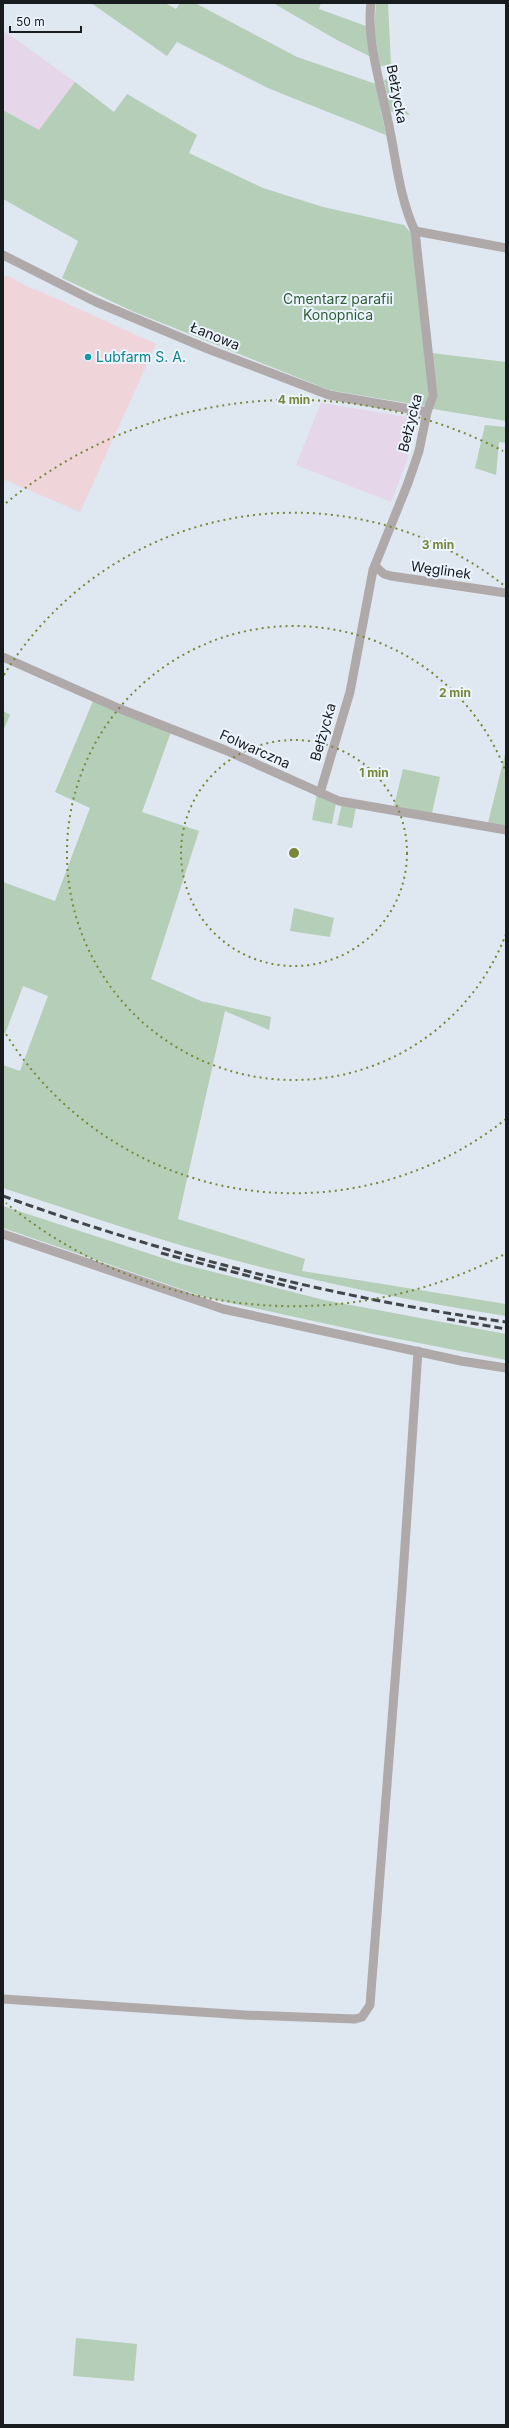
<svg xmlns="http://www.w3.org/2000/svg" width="509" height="2428" viewBox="0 0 509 2428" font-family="Inter,sans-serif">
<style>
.commercial{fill:#e5d6ea}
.industrial{fill:#efd4da}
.green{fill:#b5ceb7}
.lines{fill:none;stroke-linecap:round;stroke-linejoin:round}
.minor{stroke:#afa9aa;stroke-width:9}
.rail{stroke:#42464a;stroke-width:3;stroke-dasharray:8 4;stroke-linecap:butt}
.ring{fill:none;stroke:#788838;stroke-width:2;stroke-dasharray:2 4}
.culture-dot{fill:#0f9aa8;stroke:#ecf4fe;stroke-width:1.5}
.labels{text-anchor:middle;stroke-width:4;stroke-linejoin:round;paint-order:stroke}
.street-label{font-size:14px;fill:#191c1f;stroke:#ecf4fe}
.park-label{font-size:14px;fill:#315c36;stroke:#ecf4fe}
.culture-label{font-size:14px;fill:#0d838f;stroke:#ecf4fe;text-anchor:start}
.centre{fill:#788838;stroke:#ecf4fe;stroke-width:2}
.ring-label{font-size:12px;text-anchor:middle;font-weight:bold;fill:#788838;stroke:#ecf4fe;stroke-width:4;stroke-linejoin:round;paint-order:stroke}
</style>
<rect width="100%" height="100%" fill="#dfe7f1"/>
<!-- commercial -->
<g class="commercial">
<polygon points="3,30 75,82 39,131 3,110"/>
<polygon points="321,403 414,418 408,458 391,502 296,465"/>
</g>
<!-- industrial -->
<polygon class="industrial" points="6,275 34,290 35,289 156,344 80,512 3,479 3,276 5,277"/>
<!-- green -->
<g class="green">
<polygon points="91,3 165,3 176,9 180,3 195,3 297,57 376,84 386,135 270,89 177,42 167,56"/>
<polygon points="273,3 321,3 319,9 366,26 371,57 337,40"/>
<polygon points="376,3 388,3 391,65 380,66 374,29"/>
<polygon points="392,77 399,103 410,115 392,112 389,109 384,80"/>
<polygon points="75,82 114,112 127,94 197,135 189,153 263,188 323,207 404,225 412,234 429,401 424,406 329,390 132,311 62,278 78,241 3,199 3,110 39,130"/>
<polygon points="432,353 506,362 506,421 433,409 436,396"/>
<polygon points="485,425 506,427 506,443 499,442 496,475 475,468"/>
<path d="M93 701 171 732 142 812 199 831 151 979 210 1005 202 1001 271 1017 269 1030 225 1011 178 1219 305 1259 302 1271 506 1304V1316C393 1298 279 1275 170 1242 114 1225 59 1206 3 1188V1065L20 1071 48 996 23 986 5 1034 3 1031V882L55 901 90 808 55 792Z"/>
<polygon points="3,711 10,715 3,731"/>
<polygon points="506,750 506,826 488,823"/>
<polygon points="403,769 440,777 432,813 394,806"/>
<polygon points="317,794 336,803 332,824 312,820"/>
<polygon points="342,804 356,807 352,828 337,825"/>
<polygon points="294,908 334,918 330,937 290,931"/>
<polygon points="3,1206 178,1263 324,1300 506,1334 506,1360 373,1334 204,1297 3,1228"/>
<polygon points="76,2338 137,2344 134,2381 73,2376"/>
</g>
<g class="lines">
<!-- minor -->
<g class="minor">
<polyline points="415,231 506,248"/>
<polyline points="3,255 96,302 208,349 329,395 427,412"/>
<polyline points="375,566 384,574 391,576 506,593"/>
<polyline points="3,657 118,708 225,750 339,801 506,830"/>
<path d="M320 793 350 692 373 570 408 483 419 451 427 412 433 396 415 231C399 197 396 158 388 121 381 86 366 39 371 3"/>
<polyline points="3,1234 223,1309 461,1361 506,1368"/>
<polyline points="3,1999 245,2015 355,2019 362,2017 370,2005 402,1590 418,1351"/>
</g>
<!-- rail -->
<g class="rail">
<path d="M3 1196C166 1255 334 1298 506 1322"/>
<polyline points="161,1253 302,1290"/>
<polyline points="447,1319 506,1329"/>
</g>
</g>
<!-- distance rings -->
<g class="ring">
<circle cx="294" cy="853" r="113"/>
<path d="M506 934A227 227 0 1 1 506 772"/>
<path d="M506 1119A340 340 0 0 1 4 1031M4 675A340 340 0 0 1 506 587"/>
<path d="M503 1255A453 453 0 0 1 6 1203M6 503A453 453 0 0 1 503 451"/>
</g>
<!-- markers -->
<circle class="culture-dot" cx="88" cy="357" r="4"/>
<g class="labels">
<!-- street labels -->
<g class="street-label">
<text transform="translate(397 94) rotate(79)" y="5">Bełżycka</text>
<text transform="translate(215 336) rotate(22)" y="5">Łanowa</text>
<text transform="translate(410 423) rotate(-76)" y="5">Bełżycka</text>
<text transform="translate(441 570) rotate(8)" y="5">Węglinek</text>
<text transform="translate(323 732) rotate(-74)" y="5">Bełżycka</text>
<text transform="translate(255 749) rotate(24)" y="5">Folwarczna</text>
</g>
<!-- park labels -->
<g class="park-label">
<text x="338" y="304">Cmentarz parafii<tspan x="338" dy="16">Konopnica</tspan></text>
</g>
<!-- culture labels -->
<g class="culture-label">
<text x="96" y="362">Lubfarm S. A.</text>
</g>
</g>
<circle cx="294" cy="853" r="6" class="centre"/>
<g class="ring-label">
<text x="294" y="404">4 min</text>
<text x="438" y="549">3 min</text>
<text x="455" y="697">2 min</text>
<text x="374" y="777">1 min</text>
</g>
<!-- border -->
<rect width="509" height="2428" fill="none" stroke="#191c1f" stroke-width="8"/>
<!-- scale -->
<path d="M10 26v6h71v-6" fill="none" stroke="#191c1f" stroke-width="2"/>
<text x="16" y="26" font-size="12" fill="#191c1f" stroke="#ecf4fe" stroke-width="3" paint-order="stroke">50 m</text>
</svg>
